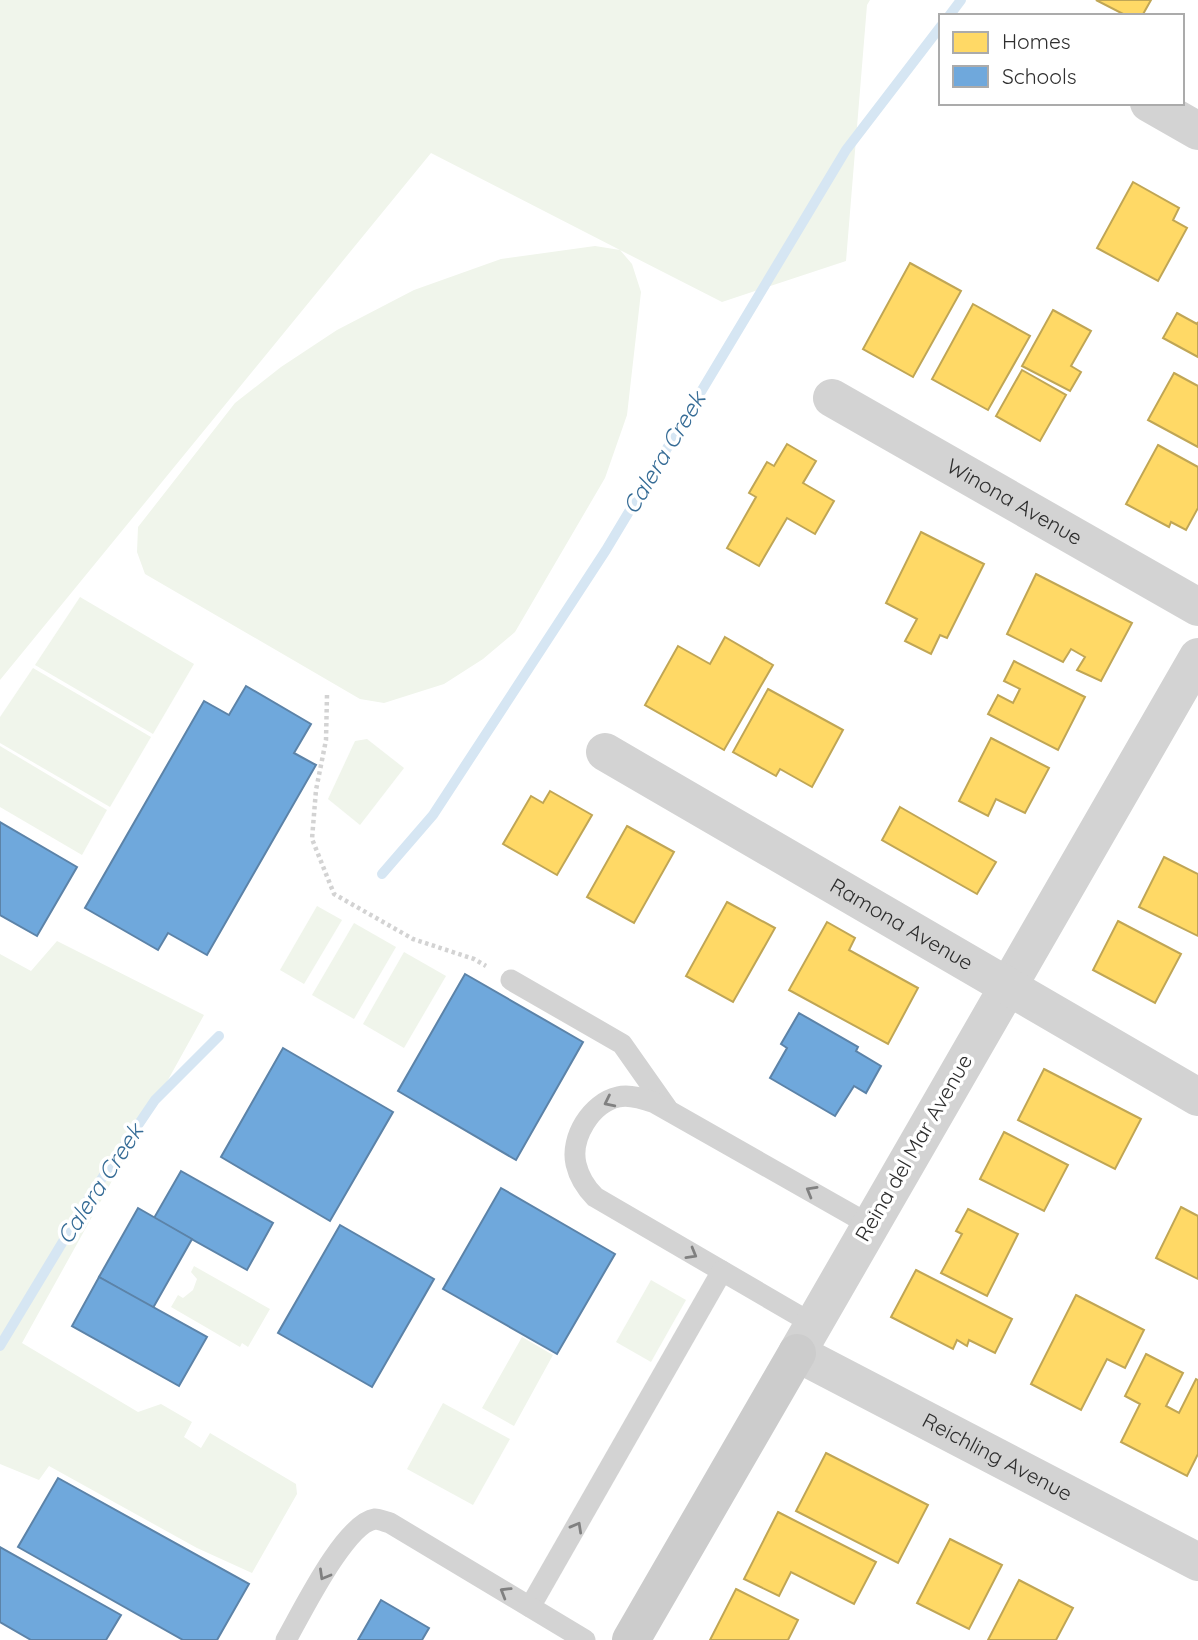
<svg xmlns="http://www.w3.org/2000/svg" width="1198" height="1640" viewBox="0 0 1198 1640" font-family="Quicksand,sans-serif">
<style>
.green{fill:#f0f5eb}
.homes{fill:#ffd966;stroke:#c0a655;stroke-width:2}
.schools{fill:#6fa8dc;stroke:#5c83a8;stroke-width:2}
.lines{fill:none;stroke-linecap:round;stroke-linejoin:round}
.stream{stroke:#d6e6f3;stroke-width:10}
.path{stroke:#d3d3d3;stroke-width:4.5;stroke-dasharray:3.5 3.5;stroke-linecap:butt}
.lane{stroke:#d3d3d3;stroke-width:21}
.street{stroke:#d3d3d3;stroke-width:38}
.secondary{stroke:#ccc;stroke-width:38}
.oneway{stroke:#808080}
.labels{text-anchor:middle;stroke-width:7;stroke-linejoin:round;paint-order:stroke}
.street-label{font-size:21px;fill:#2e2e2e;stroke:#fff}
.water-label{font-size:23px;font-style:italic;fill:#366c96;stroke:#fff}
</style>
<rect width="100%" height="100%" fill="#fff"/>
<!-- green -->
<g class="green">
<polygon points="0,0 870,0 867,5 846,261 722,302 620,250 632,264 641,292 627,415 605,478 515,632 483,659 444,684 384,703 360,699 145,574 137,552 138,527 235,403 281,367 337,330 414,290 501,259 595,246 620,250 431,153 0,680"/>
<polygon points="80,597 194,664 153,734 35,665"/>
<polygon points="33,668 151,737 110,807 0,743 0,717"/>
<polygon points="367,739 404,768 360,825 328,799 355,741"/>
<polygon points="0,746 107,810 82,855 0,807"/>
<polygon points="317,906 342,920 304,984 280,970"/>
<polygon points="354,923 396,947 354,1019 312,995"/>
<polygon points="57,941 204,1015 22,1343 138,1412 161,1404 192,1422 184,1437 201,1448 210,1433 296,1484 297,1494 252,1573 197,1548 49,1466 39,1480 0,1464 0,954 31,971"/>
<polygon points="404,952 446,976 404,1048 363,1024"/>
<polygon points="194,1266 270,1309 248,1347 242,1343 240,1347 171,1307 178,1295 183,1298 193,1290 197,1279 191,1272"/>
<polygon points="651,1280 686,1300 651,1362 616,1342"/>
<polygon points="522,1337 553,1355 514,1426 482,1408"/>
<polygon points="443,1403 510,1439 473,1505 407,1469"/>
</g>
<!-- homes -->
<g class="homes">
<polygon points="1096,0 1151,0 1142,16 1127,16"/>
<polygon points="1133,182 1179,208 1173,220 1187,228 1158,281 1097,248"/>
<polygon points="910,263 961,291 913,377 863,349"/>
<polygon points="973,304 1030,336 988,410 932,379"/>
<polygon points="1053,310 1091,331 1071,366 1081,372 1070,391 1022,366"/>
<polygon points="1177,313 1197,324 1198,322 1198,357 1163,338"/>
<polygon points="1022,370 1066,395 1040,441 996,416"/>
<polygon points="1174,373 1198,386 1198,447 1148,420"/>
<polygon points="787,444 816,461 803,483 834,501 815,534 787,518 759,566 727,548 756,497 749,493 767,462 774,466"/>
<polygon points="1158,445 1198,467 1198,508 1186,530 1171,522 1169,527 1126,504"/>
<polygon points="921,532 984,564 947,638 940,635 931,654 905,641 917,619 886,603"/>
<polygon points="1036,574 1132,623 1101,681 1077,670 1085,657 1071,649 1063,662 1007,634"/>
<polygon points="725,637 773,665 724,750 645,705 678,646 710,664"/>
<polygon points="1014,661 1085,697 1058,750 988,714 998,695 1013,703 1020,689 1004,681"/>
<polygon points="768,689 843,730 812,787 780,769 776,776 733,752"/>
<polygon points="991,738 1049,768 1025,813 996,799 988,816 959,801"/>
<polygon points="550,791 592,815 557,875 503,844 531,796 543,803"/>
<polygon points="900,807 996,862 977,894 882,840"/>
<polygon points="627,826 674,852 634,923 587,897"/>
<polygon points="1164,857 1198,874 1198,936 1139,907"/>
<polygon points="727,902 775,928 733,1002 686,976"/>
<polygon points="1118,921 1181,954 1155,1003 1093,970"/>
<polygon points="827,922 855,938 849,950 918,988 888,1044 789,990"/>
<polygon points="1044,1069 1141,1119 1115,1169 1018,1120"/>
<polygon points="1004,1132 1068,1165 1044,1211 980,1179"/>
<polygon points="1181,1207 1198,1216 1198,1279 1156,1258"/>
<polygon points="968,1209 1018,1234 987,1296 941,1273 962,1234 956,1231"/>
<polygon points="916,1270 1012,1319 995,1353 969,1340 967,1346 957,1340 953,1349 891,1317"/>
<polygon points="1076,1295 1144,1330 1125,1368 1107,1359 1081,1410 1031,1384"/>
<polygon points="1146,1354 1183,1373 1166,1406 1179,1413 1196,1379 1198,1380 1198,1454 1187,1476 1121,1442 1140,1404 1125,1396"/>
<polygon points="826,1453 928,1505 898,1563 796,1511"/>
<polygon points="778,1512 876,1562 854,1604 791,1572 779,1596 744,1579"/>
<polygon points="950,1539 1002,1565 969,1629 917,1603"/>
<polygon points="1019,1580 1073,1608 1056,1640 988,1640"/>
<polygon points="736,1589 798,1620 788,1640 710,1640"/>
</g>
<!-- schools -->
<g class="schools">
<polygon points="246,686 311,724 294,753 316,765 207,955 168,933 158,950 85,908 204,701 229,715"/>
<polygon points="0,822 77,867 37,936 0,915"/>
<polygon points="465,974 583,1042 516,1160 398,1091"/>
<polygon points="799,1013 858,1047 856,1051 881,1066 866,1093 854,1086 835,1116 770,1078 787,1048 781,1044"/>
<polygon points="283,1048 393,1112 330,1221 221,1157"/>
<polygon points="181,1171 273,1223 247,1270 154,1218"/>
<polygon points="501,1188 615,1254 557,1354 443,1289"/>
<polygon points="138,1208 192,1239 153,1308 99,1277"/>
<polygon points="340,1225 434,1279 372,1387 278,1333"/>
<polygon points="99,1277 207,1337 179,1386 72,1326"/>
<polygon points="58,1478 249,1584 217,1640 183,1640 18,1547"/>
<polygon points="0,1547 121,1615 106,1640 31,1640 0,1622"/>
<polygon points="381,1600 429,1628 422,1640 358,1640"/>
</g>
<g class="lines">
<!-- stream -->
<g class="stream">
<polyline points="949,16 961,0"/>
<polyline points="382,874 433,815 606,550 846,150 941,26"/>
<polyline points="0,1346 94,1190 155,1100 219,1036"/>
</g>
<!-- path -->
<polyline class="path" points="327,695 326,740 316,790 312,839 334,894 413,939 474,959 486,966"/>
<!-- lane -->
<g class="lane">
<polyline points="511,980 622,1044 667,1108"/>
<path d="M813 1324 595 1197C586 1188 579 1177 576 1164 570 1138 591 1103 618 1097 630 1094 644 1099 655 1103L870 1225"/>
<polyline points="530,1607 722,1271"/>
<path d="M286 1640C301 1614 345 1523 375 1519 379 1519 386 1522 390 1523L585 1640"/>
</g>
<!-- street -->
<g class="street">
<polyline points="1149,103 1198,131"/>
<path id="s1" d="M832 398 1198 607"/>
<path id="s2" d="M1198 657 797 1353 1198 1562"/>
<path id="s3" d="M605 752 1198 1097"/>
</g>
<!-- secondary -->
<polyline class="secondary" points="631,1640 797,1353"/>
</g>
<!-- one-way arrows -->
<defs><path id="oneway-chevron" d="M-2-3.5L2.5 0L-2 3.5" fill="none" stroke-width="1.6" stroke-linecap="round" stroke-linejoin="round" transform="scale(1.75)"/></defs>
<g class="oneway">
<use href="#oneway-chevron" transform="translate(609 1102) rotate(154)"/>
<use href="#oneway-chevron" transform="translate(811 1191) rotate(-150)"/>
<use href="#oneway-chevron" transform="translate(692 1254) rotate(30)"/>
<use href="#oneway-chevron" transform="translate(577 1527) rotate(-61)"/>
<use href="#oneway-chevron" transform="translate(324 1575) rotate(120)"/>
<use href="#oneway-chevron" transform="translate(505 1592) rotate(-149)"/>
</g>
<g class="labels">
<!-- street labels -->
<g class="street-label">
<text dy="7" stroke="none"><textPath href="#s1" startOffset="210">Winona Avenue</textPath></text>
<text dy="7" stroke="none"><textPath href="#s3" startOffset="343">Ramona Avenue</textPath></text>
<text transform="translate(914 1148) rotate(-60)" y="7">Reina del Mar Avenue</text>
<text dy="7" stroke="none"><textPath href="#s2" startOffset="1029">Reichling Avenue</textPath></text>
</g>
<!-- water labels -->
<g class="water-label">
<text transform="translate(664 453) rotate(-59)" y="8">Calera Creek</text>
<text transform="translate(100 1184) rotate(-57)" y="8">Calera Creek</text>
</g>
</g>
<!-- legend -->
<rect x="939" y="14" width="245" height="91" fill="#ffffff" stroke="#ababab" stroke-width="2"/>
<rect x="953" y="32" width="35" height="21" fill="#ffd966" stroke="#ababab" stroke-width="2"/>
<text x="1002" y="49" font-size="21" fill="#2e2e2e">Homes</text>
<rect x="953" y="66" width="35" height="21" fill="#6fa8dc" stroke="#ababab" stroke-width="2"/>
<text x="1002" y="84" font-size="21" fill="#2e2e2e">Schools</text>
</svg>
